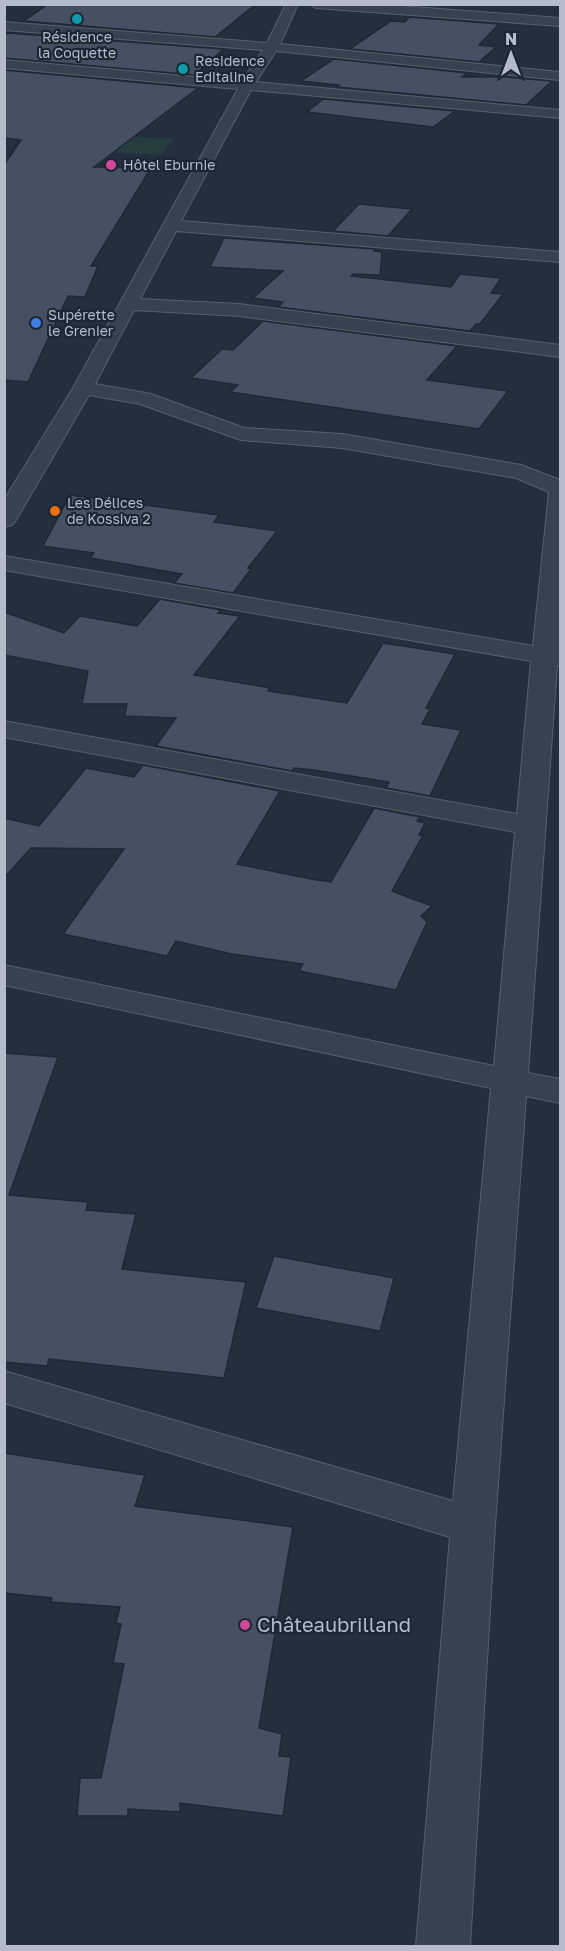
<svg xmlns="http://www.w3.org/2000/svg" width="565" height="1951" viewBox="0 0 565 1951" font-family="'Golos Text',sans-serif">
<style>
.green{fill:#263c3f}
.building{fill:#455162;stroke:#1f2835;stroke-width:1.5}
.lines{fill:none;stroke-linecap:round;stroke-linejoin:round}
.minor-casing{stroke:#565f6c;stroke-width:2}
.minor{fill:#38414e;fill-rule:evenodd}
.culture-dot{fill:#0f9aa8;stroke:#1d2633;stroke-width:2}
.hotel-dot{fill:#d1479c;stroke:#1d2633;stroke-width:2}
.shop-dot{fill:#3f7fe0;stroke:#1d2633;stroke-width:2}
.food-dot{fill:#e8710a;stroke:#1d2633;stroke-width:2}
.labels{text-anchor:middle;stroke-width:4.5;stroke-linejoin:round;paint-order:stroke}
.far-poi-label{font-size:14px;fill:#b4bcc9;stroke:#1d2633;text-anchor:start}
.near-poi-label{font-size:20px;fill:#b4bcc9;stroke:#1d2633;text-anchor:start}
</style>
<rect width="100%" height="100%" fill="#242f3e"/>
<!-- green -->
<polygon class="green" points="80,134 173,139 161,155 65,150"/>
<!-- building -->
<g class="building">
<polygon points="48,4 256,4 215,37 24,21"/>
<polygon points="409,17 499,24 479,45 496,47 479,62 350,49 391,21 405,22"/>
<polygon points="8,33 223,49 195,75 4,58 4,35"/>
<polygon points="334,59 467,73 462,77 506,77 552,81 526,105 337,87 339,85 301,81"/>
<polygon points="4,70 198,88 94,167 151,168 91,266 98,266 85,297 68,296 28,382 4,380 4,165 21,140 4,138"/>
<polygon points="323,99 455,111 433,127 307,112"/>
<polygon points="359,204 412,209 388,236 333,231"/>
<polygon points="224,238 375,249 374,251 382,252 380,275 353,274 351,276 451,287 460,274 501,278 491,293 503,294 480,324 476,324 470,331 278,307 283,302 253,298 283,271 210,267"/>
<polygon points="263,321 457,346 427,380 508,391 479,429 230,392 238,385 191,378 222,349 233,350"/>
<polygon points="70,495 219,515 214,522 277,531 248,568 251,569 233,593 174,583 182,574 90,558 94,553 43,546"/>
<polygon points="160,599 221,610 218,613 240,616 194,675 270,688 268,691 347,703 383,643 455,654 426,708 430,709 422,724 461,730 430,796 386,788 389,782 314,770 294,768 292,771 156,746 176,718 125,716 127,704 82,704 88,671 4,655 4,612 64,633 80,616 137,626"/>
<polygon points="143,765 280,791 237,864 311,879 331,882 374,808 420,817 417,821 425,823 419,835 423,835 392,891 432,906 421,916 427,922 396,990 299,971 303,964 232,954 176,941 167,956 63,934 124,849 31,848 4,878 4,818 39,826 86,768 134,777"/>
<polygon points="4,1053 58,1057 9,1195 88,1202 86,1210 136,1214 122,1269 246,1282 224,1378 49,1359 47,1366 4,1362"/>
<polygon points="274,1256 394,1278 380,1331 256,1308"/>
<polygon points="4,1453 145,1475 135,1506 293,1527 259,1728 282,1734 279,1756 291,1757 283,1816 180,1803 180,1812 128,1809 128,1816 77,1816 80,1778 101,1778 124,1664 113,1663 121,1624 116,1623 120,1607 51,1602 52,1598 4,1593"/>
</g>
<g class="lines">
<defs>
<g id="minor">
<polygon points="286,4 298,4 280,44 560,72 560,80 276,51 256,82 560,110 560,118 251,90 181,221 560,252 560,262 176,231 140,299 239,304 560,345 560,357 239,316 134,310 95,384 151,394 244,428 342,434 521,465 560,480 559,650 560,650 560,666 557,665 528,1073 560,1079 560,1103 526,1096 495,1525 470,1946 416,1946 450,1537 4,1403 4,1371 453,1501 491,1088 4,985 4,965 494,1066 515,832 4,737 4,721 517,814 531,661 4,570 4,556 533,646 549,492 516,478 342,448 241,440 140,404 89,395 16,520 12,525 4,527 4,500 73,388 238,89 4,68 4,60 242,81 263,50 4,30 4,22 267,43"/>
<polygon points="310,4 374,4 560,18 560,26 316,8"/>
</g>
</defs>
<!-- minor casing -->
<use href="#minor" class="minor-casing"/>
<!-- minor -->
<use href="#minor" class="minor"/>
</g>
<!-- markers -->
<g class="culture-dot">
<circle cx="77" cy="19" r="6"/>
<circle cx="183" cy="69" r="6"/>
</g>
<g class="hotel-dot">
<circle cx="111" cy="165" r="6"/>
<circle cx="245" cy="1625" r="6"/>
</g>
<circle class="shop-dot" cx="36" cy="323" r="6"/>
<circle class="food-dot" cx="55" cy="511" r="6"/>
<g class="labels">
<!-- far-poi labels -->
<g class="far-poi-label">
<text x="77" y="42" text-anchor="middle">Résidence<tspan x="77" dy="16">la Coquette</tspan></text>
<text x="195" y="66">Residence<tspan x="195" dy="16">Editaline</tspan></text>
<text x="123" y="170">Hôtel Eburnie</text>
<text x="48" y="320">Supérette<tspan x="48" dy="16">le Grenier</tspan></text>
<text x="67" y="508">Les Délices<tspan x="67" dy="16">de Kossiva 2</tspan></text>
</g>
<!-- near-poi labels -->
<g class="near-poi-label">
<text x="257" y="1632">Châteaubrilland</text>
</g>
</g>
<!-- border -->
<rect width="565" height="1951" fill="none" stroke="#b4bcc9" stroke-width="12"/>
<!-- north arrow -->
<g transform="translate(511 54)" stroke="#1d2633" stroke-width="4.5" paint-order="stroke">
<path d="M0-4.5L10 22L0 15L-10 22Z" fill="#b4bcc9"/>
<text y="-9" font-size="16" font-weight="bold" text-anchor="middle" fill="#b4bcc9">N</text>
</g>
</svg>
